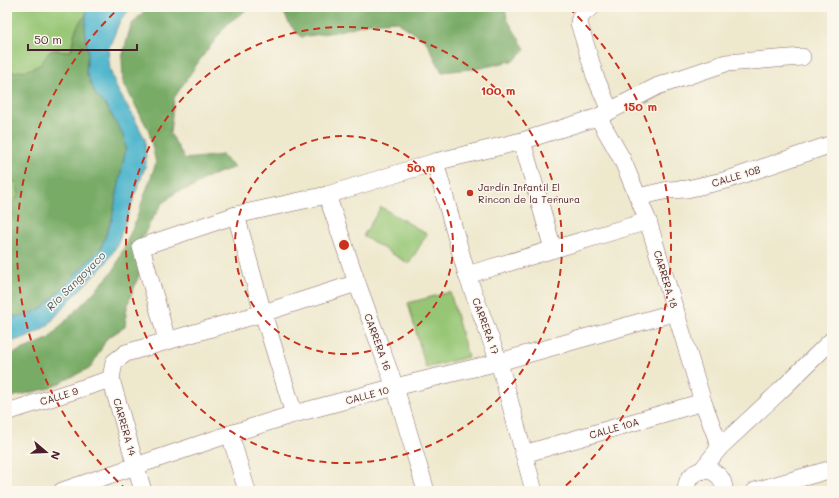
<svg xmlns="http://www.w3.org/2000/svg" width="839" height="498" viewBox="0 0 839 498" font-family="Mali,sans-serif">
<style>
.green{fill:#96c675;stroke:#707250}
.forest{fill:#78ab66;stroke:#616548}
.water{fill:#4eb5cc;stroke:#4c6a7c}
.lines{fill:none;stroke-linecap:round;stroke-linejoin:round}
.minor-casing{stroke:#836564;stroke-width:18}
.minor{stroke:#fff;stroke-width:17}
.ring{fill:none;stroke:#c8321e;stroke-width:2;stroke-dasharray:7 5}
.poi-dot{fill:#c8321e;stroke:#fbf7ec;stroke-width:1.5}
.labels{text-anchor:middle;stroke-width:3;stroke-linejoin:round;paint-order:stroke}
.street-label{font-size:10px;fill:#4a1f2b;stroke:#fbf7ec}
.poi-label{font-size:10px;fill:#4a1f2b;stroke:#fbf7ec;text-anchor:start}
.water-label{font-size:11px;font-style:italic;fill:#4c5b6b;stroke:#fbf7ec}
.centre{fill:#c8321e;stroke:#fbf7ec;stroke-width:2}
.ring-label{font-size:12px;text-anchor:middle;font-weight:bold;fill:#c8321e;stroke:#fbf7ec;stroke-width:3;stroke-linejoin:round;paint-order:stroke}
</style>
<rect width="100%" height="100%" fill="#fbf7ec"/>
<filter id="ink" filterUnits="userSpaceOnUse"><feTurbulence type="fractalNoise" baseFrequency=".025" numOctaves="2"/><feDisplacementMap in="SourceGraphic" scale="8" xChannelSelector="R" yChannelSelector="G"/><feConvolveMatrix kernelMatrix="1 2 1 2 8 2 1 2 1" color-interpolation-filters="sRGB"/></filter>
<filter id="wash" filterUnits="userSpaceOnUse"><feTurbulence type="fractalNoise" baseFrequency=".012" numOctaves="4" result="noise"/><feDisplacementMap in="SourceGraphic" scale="16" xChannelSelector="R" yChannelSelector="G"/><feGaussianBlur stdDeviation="0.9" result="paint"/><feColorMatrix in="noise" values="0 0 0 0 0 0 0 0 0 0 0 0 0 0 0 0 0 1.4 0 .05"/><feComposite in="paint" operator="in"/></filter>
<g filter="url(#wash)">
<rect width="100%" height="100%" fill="#eee8cd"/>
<!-- green -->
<g class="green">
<path d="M7 7H85L86 15C73 28 75 35 71 51L62 52 57 50 51 51 40 65 28 70 7 73Z"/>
<polygon points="16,181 19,194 7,210 7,184"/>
<polygon points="381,207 427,234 409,264 363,236"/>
<polygon points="450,292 468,357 426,368 408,303"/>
</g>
<!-- forest -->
<g class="forest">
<polygon points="148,7 260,7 249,8 228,23 199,61 174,98 170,133 185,159 223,155 235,167 205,178 193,187 176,192 162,204 149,224 138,248 141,270 127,306 125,327 107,338 91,367 50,388 7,398 7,356 48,339 96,290 114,270 134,225 156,163 149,131 123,82 122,58 131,25"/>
<polygon points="281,7 505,7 507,19 525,49 515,60 481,68 442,72 426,41 396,21 369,23 335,32 301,37 290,25"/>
<path d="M86 15 85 35 88 52 86 72 96 95 107 107 123 135 126 148 112 219 101 248 44 307C31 315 23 317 8 317H7V210L19 194 16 182 7 184V153L10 146V141L7 140V73L28 70 40 65 50 51 57 50 62 52 71 51C75 35 73 28 86 15Z"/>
</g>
<!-- water -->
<path class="water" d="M85 7H131L119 23 108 50 110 70 117 89 132 114 145 139 146 164 117 245 106 263 70 300 48 325 37 332 23 338 7 343V317C21 318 32 314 44 307L101 248 112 219 126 148 123 135 107 107 96 95 86 72 88 52 85 35 86 15Z"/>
</g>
<g filter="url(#ink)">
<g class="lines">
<defs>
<g id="minor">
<path d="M592 7C585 11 580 14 579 23L595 76 610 111"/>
<polyline points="598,117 622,159 648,221 703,402 720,447"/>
<polyline points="522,141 553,249"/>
<polyline points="435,162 467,275 499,362 534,491"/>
<polyline points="327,195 357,283 395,387 426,491"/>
<polyline points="638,197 668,190 687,189 727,180 832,144"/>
<polyline points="236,215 263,313 294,414"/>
<polyline points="467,275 648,221"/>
<polyline points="167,340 141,247 236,215 327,195 435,162 522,141 598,117 658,86 726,63 802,57"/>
<polyline points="7,412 111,379"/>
<polyline points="230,434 247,491"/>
<polyline points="524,454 703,402"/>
<polyline points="701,471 720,447 779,392 832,340"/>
<polyline points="62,491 230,434 294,414 395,387 499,362 676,312"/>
<polyline points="143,491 111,379 114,362 126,353 263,313 357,283"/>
<path d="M686 491C686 463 725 464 724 491"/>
<polyline points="755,491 832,469"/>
</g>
</defs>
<!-- minor casing -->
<use href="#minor" class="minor-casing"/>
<!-- minor -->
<use href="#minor" class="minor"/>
</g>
</g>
<!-- distance rings -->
<g class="ring">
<circle cx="344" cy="245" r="109"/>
<circle cx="344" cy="245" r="218"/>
<path d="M127 490A327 327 0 0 1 119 8M569 8A327 327 0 0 1 561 490"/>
</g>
<!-- markers -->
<circle class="poi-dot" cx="470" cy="193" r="4"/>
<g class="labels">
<!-- street labels -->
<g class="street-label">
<text transform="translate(736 176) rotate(-17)" y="4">CALLE 10B</text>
<text transform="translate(666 279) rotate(73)" y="4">CARRERA 18</text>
<text transform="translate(486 326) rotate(70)" y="4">CARRERA 17</text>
<text transform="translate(378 342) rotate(70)" y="4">CARRERA 16</text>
<text transform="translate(367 395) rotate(-15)" y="4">CALLE 10</text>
<text transform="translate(59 396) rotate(-17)" y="4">CALLE 9</text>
<text transform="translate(125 427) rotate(74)" y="4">CARRERA 14</text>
<text transform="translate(614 428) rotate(-16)" y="4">CALLE 10A</text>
</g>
<!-- poi labels -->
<g class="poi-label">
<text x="478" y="191">Jardín Infantil El<tspan x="478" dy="12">Rincon de la Ternura</tspan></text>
</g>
<!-- water labels -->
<g class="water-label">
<text transform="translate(76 281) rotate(-45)" y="4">Río Sangoyaco</text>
</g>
</g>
<circle cx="344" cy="245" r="6" class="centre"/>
<g class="ring-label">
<text x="498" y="95">100 m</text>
<text x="640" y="111">150 m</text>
<text x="421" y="172">50 m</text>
</g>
<!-- margin -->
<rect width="839" height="498" fill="none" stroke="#fbf7ec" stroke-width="24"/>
<!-- north arrow -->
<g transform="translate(46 452) rotate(109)" stroke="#fbf7ec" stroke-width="3" paint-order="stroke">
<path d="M0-3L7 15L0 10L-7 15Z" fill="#4a1f2b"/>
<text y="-6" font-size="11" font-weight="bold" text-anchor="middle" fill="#4a1f2b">N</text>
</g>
<!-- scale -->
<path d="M28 44v6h109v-6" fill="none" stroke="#4a1f2b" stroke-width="2"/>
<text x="34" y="44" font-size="12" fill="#4a1f2b" stroke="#fbf7ec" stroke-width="3" paint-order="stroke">50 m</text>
</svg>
